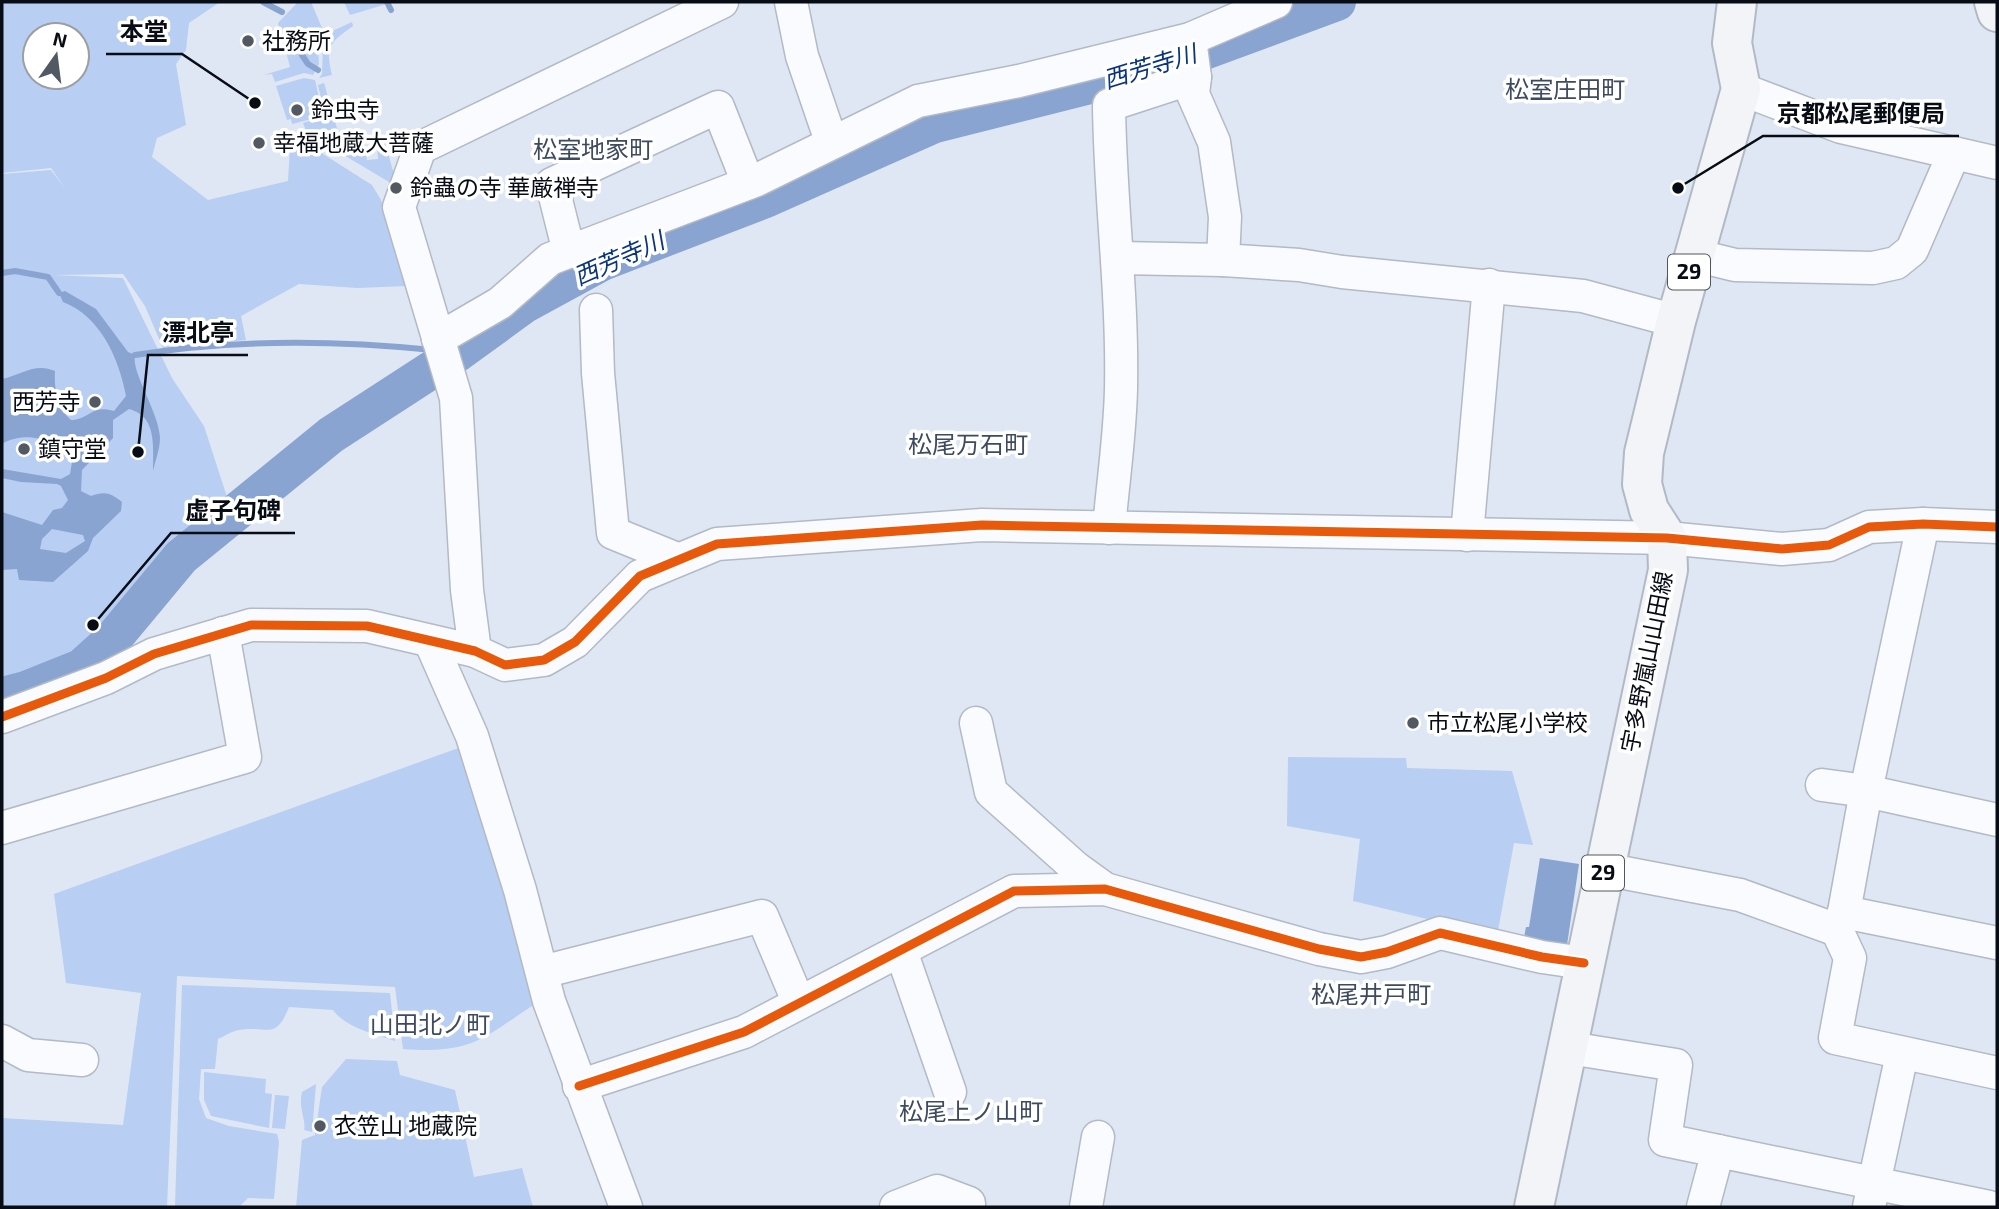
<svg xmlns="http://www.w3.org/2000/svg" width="1999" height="1209" viewBox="0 0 1999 1209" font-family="'Exo 2','Noto Sans JP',sans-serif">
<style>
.green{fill:#b8cef2;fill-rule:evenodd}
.water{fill:#8aa4d1;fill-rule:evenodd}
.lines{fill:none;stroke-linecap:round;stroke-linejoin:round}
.stream{stroke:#8aa4d1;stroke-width:6}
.river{stroke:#8aa4d1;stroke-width:38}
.minor-casing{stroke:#b3b9c5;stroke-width:35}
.major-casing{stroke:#b3b9c4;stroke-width:42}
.minor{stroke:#fafbfe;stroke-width:32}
.major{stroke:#f2f4f8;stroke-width:38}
.cycleway-casing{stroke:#fff;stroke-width:13}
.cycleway{stroke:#e8590c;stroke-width:9}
.poi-dot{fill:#535963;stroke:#fff;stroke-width:2.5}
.labels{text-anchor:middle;stroke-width:7;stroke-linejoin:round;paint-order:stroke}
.shield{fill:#fff;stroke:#52565b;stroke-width:2}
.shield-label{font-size:21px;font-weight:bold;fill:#080d15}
.poi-label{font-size:23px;fill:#080d15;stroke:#fff;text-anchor:start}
.street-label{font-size:23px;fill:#080d15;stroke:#fff}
.water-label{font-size:24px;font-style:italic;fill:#0b367b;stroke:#fff}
.neighbourhood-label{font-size:24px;fill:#3d4a5f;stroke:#fff}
.leader{fill:none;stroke:#080d15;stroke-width:2.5}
.callout-dot{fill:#080d15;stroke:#fff;stroke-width:2.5}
.callout-label{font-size:24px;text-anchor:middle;font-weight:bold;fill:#080d15;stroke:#fff;stroke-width:7;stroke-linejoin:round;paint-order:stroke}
</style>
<rect width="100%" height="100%" fill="#dfe7f5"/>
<!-- green -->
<g class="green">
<path d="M2 2H220L189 23 186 50 176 64 186 125 157 138 152 157 208 200 288 181 290 147 301 140 372 185 381 200 411 276 407 286 357 288 299 284 241 316 246 340 163 348 145 306 123 274 53 275 123 278 172 378 204 426 228 500 167 556 78 657 2 677V174L51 170 66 190 51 168 2 173ZM35 35H77V77H35Z"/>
<polygon points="298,2 311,2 322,28 318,50 319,64 313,75 304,73 275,82 272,74 264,75 290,67 286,51 288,38 280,33 278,23"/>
<polygon points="344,2 386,2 387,4 350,15"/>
<path d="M352 22 353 26C330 43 325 45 332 75L319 78 322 74 323 44 328 33Z"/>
<polygon points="304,78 315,80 323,116 292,124 291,119 287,120 276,86"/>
<polygon points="324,83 339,135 345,136 352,129 354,145 365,145 367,160 378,159 377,144 385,143 396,181 394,185 307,133 303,123 323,117 322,125 325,115 318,85"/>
<path d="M464 746 538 1002C481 1039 474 1054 403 1049L395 987 177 976 167 1207H2V1118L123 1125 141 993 66 983 54 894Z"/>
<polygon points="1288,757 1406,758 1407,768 1512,771 1533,845 1514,843 1497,936 1353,901 1360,839 1287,826"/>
<path d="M182 985 390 993 395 1041C375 1034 346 1028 333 1010L289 1007C275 1042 268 1025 239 1030 232 1031 225 1036 218 1039L215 1069H201L199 1099 206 1118 229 1126 277 1134 279 1142 274 1199 248 1198 239 1207H175Z"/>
<polygon points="346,1059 397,1061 400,1075 455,1090 474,1177 522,1168 533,1207 296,1207 302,1140 315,1135 322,1087"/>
<polygon points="204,1072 266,1079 265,1093 272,1094 269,1128 211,1116 204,1100"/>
<path d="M316 1084 312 1132 304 1130C307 1122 298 1109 302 1092Z"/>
<polygon points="275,1095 289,1096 285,1129 272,1128"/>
</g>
<!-- water -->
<g class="water">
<path d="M65 291 96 309 128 352 135 355C131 373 159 412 160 438 160 449 155 461 153 471 153 446 157 416 129 409L113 420V438L82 470 81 491 91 496C105 491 111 493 122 502L121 511 93 538 88 551 53 582 19 580 17 569 2 570V512L42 525 53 510 62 508 68 500 61 486 57 484 21 482 2 478V469L61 479 70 474 72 462C59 439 25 430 2 444V379C21 375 35 362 55 371 54 390 57 407 71 420 89 420 91 404 114 411L126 396C119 358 100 316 63 302L59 293ZM52 529 83 535 85 541 66 553 40 549 42 539Z"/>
<polygon points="1540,858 1579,864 1567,945 1524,937 1526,927 1529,927"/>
</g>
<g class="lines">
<!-- stream -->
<g class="stream">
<polyline points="263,2 282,12"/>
<polyline points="387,2 391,10"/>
<polyline points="302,55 308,64 318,70"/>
<polyline points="2,273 15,271 48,277 59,293"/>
<path d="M135 355C233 339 335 340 433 350"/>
</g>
<!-- river -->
<polyline class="river" points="2,696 26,690 81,668 112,640 181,557 331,435 459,352 525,304 602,262 768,198 935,124 1161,67 1337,2"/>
<defs>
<g id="minor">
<polyline points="791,2 802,56 831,141"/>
<polyline points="1190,39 1195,77 1193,94 1214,142 1225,217 1223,260 1299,265 1342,272 1583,296 1676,321"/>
<polyline points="1741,89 1841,127 1997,163"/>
<polyline points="569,252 552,184 718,107 748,183"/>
<polyline points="1694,255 1735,265 1873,268 1896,263 1912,250 1954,153"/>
<polyline points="1119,258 1223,260"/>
<polyline points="596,310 598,373 613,533 677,559"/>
<polyline points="438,339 500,303 550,259 757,180 918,101 1019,81 1190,39 1276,2"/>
<path d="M1109 528C1113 482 1120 435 1121 389 1123 294 1110 200 1109 105L1195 77"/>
<polyline points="1467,535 1489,285"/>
<polyline points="430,641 472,736 520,890 549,1001 626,1207"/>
<polyline points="475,651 467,590 456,398 399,207 420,148 722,2"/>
<polyline points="2,717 106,678 154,654 251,625 367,626 475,651 505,665 544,660 575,642 640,576 717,544 982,525 1667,538 1782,549 1829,545 1869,527 1923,524 1997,527"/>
<polyline points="976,723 991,792 1076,868 1105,889"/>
<polyline points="1822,785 1866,791 1923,524"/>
<polyline points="1997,820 1866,791 1844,912 1837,930 1850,958 1835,1038 1997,1073"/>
<polyline points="2,828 245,757 223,633"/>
<polyline points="1604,869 1740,895 1837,930"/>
<polyline points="1844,912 1997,943"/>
<polyline points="901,951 950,1092"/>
<polyline points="542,972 762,916 798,1001"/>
<polyline points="2,1041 28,1055 82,1060"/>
<polyline points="1569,1048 1676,1065 1665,1140 1989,1207"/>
<polyline points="579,1086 744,1032 1014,891 1105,889 1319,949 1361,957 1387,952 1440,933 1542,957 1584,963"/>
<polyline points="896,1207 937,1191 969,1203 969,1207"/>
<polyline points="1086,1207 1098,1137"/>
<polyline points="1703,1207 1718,1151"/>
<polyline points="1869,1207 1902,1054"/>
</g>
<g id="major">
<polyline points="1994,2 1997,12"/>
<polyline points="1534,1207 1668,570 1667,538 1649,510 1642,484 1644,453 1676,321 1741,89 1732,43 1737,2"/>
</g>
</defs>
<!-- minor casing -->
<use href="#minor" class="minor-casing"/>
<!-- major casing -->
<use href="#major" class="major-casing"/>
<!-- minor -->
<use href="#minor" class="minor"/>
<!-- major -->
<use href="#major" class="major"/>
<defs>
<g id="cycleway">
<polyline points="2,717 106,678 154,654 251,625 367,626 475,651 505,665 544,660 575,642 640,576 717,544 982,525 1667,538 1782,549 1829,545 1869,527 1923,524 1997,527"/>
<polyline points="579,1086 744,1032 1014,891 1105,889 1319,949 1361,957 1387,952 1440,933 1542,957 1584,963"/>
</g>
</defs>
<!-- cycleway casing -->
<use href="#cycleway" class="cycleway-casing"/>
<!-- cycleway -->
<use href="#cycleway" class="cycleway"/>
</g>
<!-- markers -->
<g class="poi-dot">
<circle cx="248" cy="41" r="7"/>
<circle cx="297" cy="110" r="7"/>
<circle cx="259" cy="143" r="7"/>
<circle cx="396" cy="188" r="7"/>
<circle cx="95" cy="402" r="7"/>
<circle cx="24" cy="449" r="7"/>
<circle cx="1413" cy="723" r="7"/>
<circle cx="320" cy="1126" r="7"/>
</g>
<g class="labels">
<!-- shield labels -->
<g class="shield">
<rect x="1668" y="254.5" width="42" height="35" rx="5"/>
<rect x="1582" y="855.5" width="42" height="35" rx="5"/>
</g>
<g class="shield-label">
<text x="1689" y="279">29</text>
<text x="1603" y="880">29</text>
</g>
<!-- poi labels -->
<g class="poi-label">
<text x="262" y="49">社務所</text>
<text x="311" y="118">鈴虫寺</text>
<text x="273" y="151">幸福地蔵大菩薩</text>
<text x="410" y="196">鈴蟲の寺 華厳禅寺</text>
<text x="81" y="410" text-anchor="end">西芳寺</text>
<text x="38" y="457">鎮守堂</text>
<text x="1427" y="731">市立松尾小学校</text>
<text x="334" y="1134">衣笠山 地蔵院</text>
</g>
<!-- street labels -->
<g class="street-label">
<text transform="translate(1647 662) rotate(-79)" y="8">宇多野嵐山山田線</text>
</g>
<!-- water labels -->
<g class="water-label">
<text transform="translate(1150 67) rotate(-17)" y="8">西芳寺川</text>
<text transform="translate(619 259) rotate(-24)" y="8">西芳寺川</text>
</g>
<!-- neighbourhood labels -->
<g class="neighbourhood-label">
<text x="1565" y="98">松室庄田町</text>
<text x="593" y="158">松室地家町</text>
<text x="968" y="453">松尾万石町</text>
<text x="1371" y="1003">松尾井戸町</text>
<text x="430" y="1033">山田北ノ町</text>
<text x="971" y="1120">松尾上ノ山町</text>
</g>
</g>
<!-- callouts -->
<path class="leader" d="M255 103L182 54H106M1678 188L1763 136H1959M138 452L148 355H248M93 625L171 533H295"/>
<g class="callout-dot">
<circle cx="255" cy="103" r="7"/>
<circle cx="1678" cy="188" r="7"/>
<circle cx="138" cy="452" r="7"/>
<circle cx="93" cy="625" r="7"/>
</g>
<g class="callout-label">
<text x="144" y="40">本堂</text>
<text x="1861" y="122">京都松尾郵便局</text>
<text x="198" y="341">漂北亭</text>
<text x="233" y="519">虚子句碑</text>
</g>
<!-- border -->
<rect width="1999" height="1209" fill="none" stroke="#080d15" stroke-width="7"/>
<!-- north arrow -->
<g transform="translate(56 56) rotate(14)"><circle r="33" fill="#ffffff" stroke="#9c9ea1" stroke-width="2"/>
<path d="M0-5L12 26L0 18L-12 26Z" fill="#535963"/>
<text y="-10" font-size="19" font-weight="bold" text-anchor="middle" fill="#080d15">N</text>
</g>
</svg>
